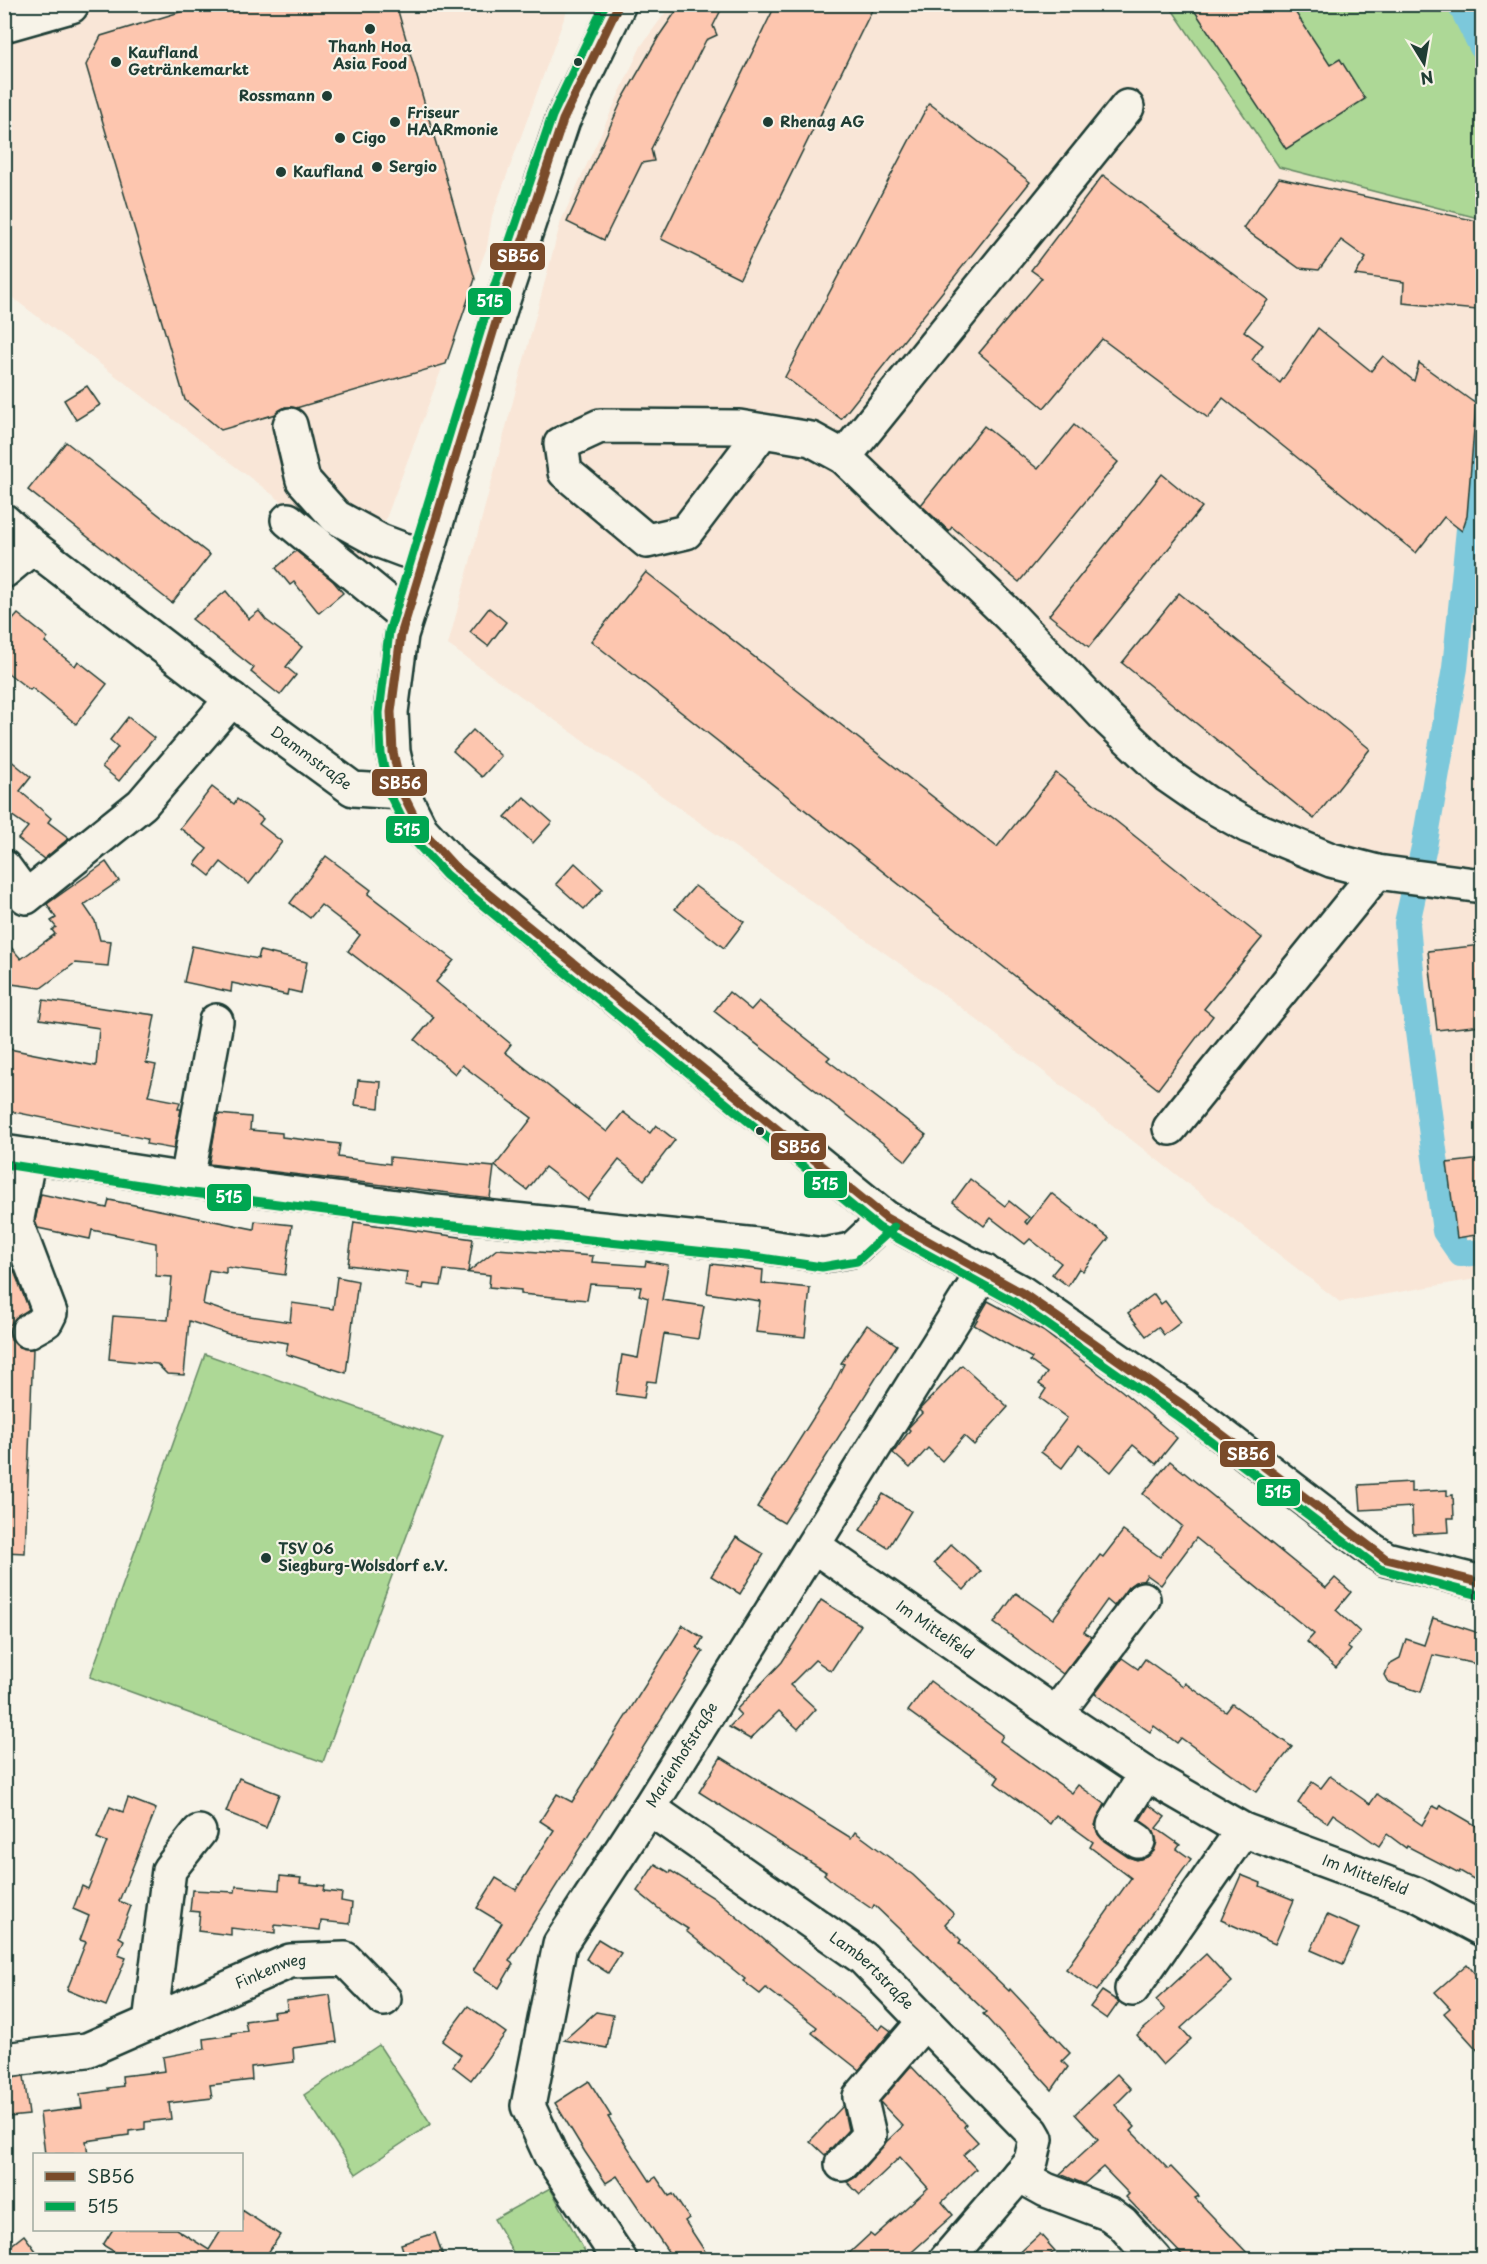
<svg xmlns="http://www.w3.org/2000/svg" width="1487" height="2264" viewBox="0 0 1487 2264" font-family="'Playpen Sans',sans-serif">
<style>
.built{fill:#f9e6d7}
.green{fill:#add896;stroke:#668a65;stroke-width:1.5}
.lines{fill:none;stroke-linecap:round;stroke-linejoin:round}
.canal{stroke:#7cc8db;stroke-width:26}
.building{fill:#fdc6af;stroke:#1f3d34;stroke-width:1.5}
.minor-casing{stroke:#1f3d34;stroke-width:38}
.minor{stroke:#f7f3e8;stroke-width:33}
.bus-1-casing{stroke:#f7f3e8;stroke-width:14}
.bus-2-casing{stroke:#f7f3e8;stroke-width:14}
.bus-1{stroke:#7a4b2a;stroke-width:9}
.bus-2{stroke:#00a651;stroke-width:9}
.poi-dot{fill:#1f3d34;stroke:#f7f3e8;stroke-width:2}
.labels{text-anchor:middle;stroke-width:4.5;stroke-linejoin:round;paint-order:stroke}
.poi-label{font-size:15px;font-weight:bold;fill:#1f3d34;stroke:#f7f3e8;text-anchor:start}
.street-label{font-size:15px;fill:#1f3d34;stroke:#f7f3e8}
.line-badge{stroke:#f7f3e8;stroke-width:2}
.badge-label{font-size:16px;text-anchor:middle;font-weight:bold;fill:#fff}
</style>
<rect width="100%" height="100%" fill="#f7f3e8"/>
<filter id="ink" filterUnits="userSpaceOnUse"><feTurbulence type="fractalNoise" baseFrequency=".0167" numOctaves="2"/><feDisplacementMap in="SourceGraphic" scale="12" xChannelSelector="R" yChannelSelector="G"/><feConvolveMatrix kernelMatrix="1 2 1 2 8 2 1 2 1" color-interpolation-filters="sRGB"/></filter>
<g filter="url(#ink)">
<!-- built -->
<g class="built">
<polygon points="4,5 569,5 492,216 487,247 368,567 5,292"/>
<polygon points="671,5 1169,5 1279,167 1482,219 1482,283 1476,332 1482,335 1482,1278 1340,1302 950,999 448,645 561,221 641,46"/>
</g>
<!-- green -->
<g class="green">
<polygon points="1169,5 1482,5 1482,219 1279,167"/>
<polygon points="205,1354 443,1438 323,1762 90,1677"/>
<polygon points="379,2045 431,2124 356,2174 304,2095"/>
<polygon points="550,2188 589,2259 517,2259 494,2219"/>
</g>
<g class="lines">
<!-- canal -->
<g class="canal">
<polyline points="1460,4 1482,47"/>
<polyline points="1481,410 1455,668 1424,847 1407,923 1413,995 1445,1231 1461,1254 1482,1252"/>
</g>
</g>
<!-- building -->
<g class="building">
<polygon points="206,4 396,4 475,279 446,364 296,408 285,407 276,414 221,430 185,400 86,65 101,36"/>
<polygon points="681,4 724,4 713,26 717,35 706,40 651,149 654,161 642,163 604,240 567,222 622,100 659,36"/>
<polygon points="776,4 875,4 740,278 661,239"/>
<polygon points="1190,4 1290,4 1330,65 1340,59 1365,99 1286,149"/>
<polygon points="929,103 1030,182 841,419 785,377"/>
<polygon points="1103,175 1268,300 1244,331 1263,345 1252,360 1280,383 1318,328 1371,371 1383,356 1414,381 1419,363 1476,404 1467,516 1462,531 1444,517 1416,553 1223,398 1208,418 1102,339 1044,408 979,353 1042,278 1031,270"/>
<polygon points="1279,178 1482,222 1482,270 1477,310 1403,303 1404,282 1355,275 1366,258 1341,240 1319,270 1299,268 1243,228"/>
<polygon points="87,386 100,405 76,420 64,400"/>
<polygon points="1074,425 1118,462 1019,582 952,527 949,531 921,505 984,426 1038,469"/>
<polygon points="66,442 210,555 172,603 28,490"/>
<polygon points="1162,474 1202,507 1089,647 1049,615"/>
<polygon points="296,551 333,581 343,593 319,613 294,582 290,585 276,568"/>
<polygon points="646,572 997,847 1056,773 1262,938 1204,1009 1213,1016 1158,1089 591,641"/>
<polygon points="226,591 249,619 259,611 266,620 302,647 286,667 296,675 280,695 251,672 254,668 192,619"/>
<polygon points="1179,593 1370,749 1314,819 1122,663"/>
<polygon points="489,608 506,622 488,646 470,632"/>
<polygon points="18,614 48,638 45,642 75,666 78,661 107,684 76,724 32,688 30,690 4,670 4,630"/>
<polygon points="128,717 154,738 119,781 102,767 118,747 110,740"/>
<polygon points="473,730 501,756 482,777 453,751"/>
<polygon points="4,755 31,777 20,791 51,818 48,822 69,838 44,859 18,839 28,827 4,810"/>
<polygon points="212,787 234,804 237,799 263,819 259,824 282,842 249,884 221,862 210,876 195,864 207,849 180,828"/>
<polygon points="524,797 552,822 533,843 505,817"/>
<polygon points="326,856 371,890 368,894 454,960 436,982 511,1044 505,1052 607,1132 623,1112 650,1133 656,1125 675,1140 644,1180 619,1160 588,1200 545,1167 527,1190 495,1166 532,1118 462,1065 455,1074 415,1040 434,1017 348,951 360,935 321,905 310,918 290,903"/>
<polygon points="106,862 119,881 84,905 95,921 100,940 111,941 108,966 75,963 41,988 4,983 4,939 21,959 55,934 52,930 56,927 51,921 56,918 47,904"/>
<polygon points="575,863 603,889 584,909 556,884"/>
<polygon points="695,886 744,922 724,948 675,909"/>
<polygon points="1482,945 1482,1025 1437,1030 1428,951"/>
<polygon points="192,946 258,959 260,951 307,962 301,993 288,990 287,995 232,983 231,992 184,982"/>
<polygon points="729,992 751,1010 759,1001 830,1057 827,1060 926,1135 906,1161 714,1011"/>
<polygon points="43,1000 155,1015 146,1063 156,1065 148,1096 180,1102 178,1109 181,1109 174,1149 146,1144 147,1139 4,1110 4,1048 96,1066 99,1028 40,1019"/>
<polygon points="358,1080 381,1082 379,1108 355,1105"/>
<polygon points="218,1114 251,1117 250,1130 282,1133 282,1137 340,1144 338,1157 390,1164 390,1157 494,1167 490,1198 209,1164"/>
<polygon points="1482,1159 1482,1234 1457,1238 1447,1163"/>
<polygon points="970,1179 1005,1206 1009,1201 1029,1217 1025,1222 1027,1224 1051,1193 1109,1238 1083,1271 1079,1268 1068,1286 1052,1274 1061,1263 1030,1239 1025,1244 991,1218 984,1226 953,1202"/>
<polygon points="41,1194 107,1208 109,1200 254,1229 255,1221 292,1225 285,1275 226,1267 226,1273 209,1270 203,1304 230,1313 290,1322 292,1303 333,1309 337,1277 358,1281 346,1373 286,1354 288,1343 228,1334 189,1321 184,1375 167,1374 157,1364 109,1359 113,1316 168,1320 172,1277 156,1276 156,1243 92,1230 90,1239 38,1228 35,1221"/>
<polygon points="354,1222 473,1239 468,1272 497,1249 593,1256 592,1262 645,1266 646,1261 668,1265 662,1300 704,1306 698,1339 664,1334 656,1382 647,1381 644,1398 616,1394 622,1355 638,1358 648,1298 639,1295 641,1287 590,1284 587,1300 521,1294 521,1290 489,1287 490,1275 444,1270 441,1286 424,1284 423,1289 405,1286 407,1272 348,1265"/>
<polygon points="4,1246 29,1309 12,1322 9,1331 11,1340 19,1347 33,1349 25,1553 4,1552"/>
<polygon points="711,1264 763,1270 762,1283 810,1288 805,1337 756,1332 760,1301 707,1293"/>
<polygon points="1154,1294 1161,1304 1165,1301 1181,1322 1164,1335 1158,1327 1146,1336 1128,1313"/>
<polygon points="988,1301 1043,1331 1122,1391 1177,1438 1156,1464 1133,1445 1111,1472 1079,1445 1062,1468 1041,1452 1067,1418 1040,1398 1046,1389 1039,1384 1047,1373 1030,1361 1032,1358 974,1325"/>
<polygon points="867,1325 897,1345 784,1523 757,1507 829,1393 844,1364 841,1363"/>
<polygon points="962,1365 1008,1407 974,1445 964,1436 942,1461 928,1448 910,1468 893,1453 910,1430 908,1428 922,1413 919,1410"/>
<polygon points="1170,1461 1326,1588 1335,1578 1351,1592 1336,1610 1360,1632 1347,1647 1351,1650 1336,1668 1307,1642 1314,1634 1196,1538 1161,1585 1147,1575 1143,1581 1135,1582 1128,1587 1114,1606 1107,1600 1084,1632 1091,1637 1063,1674 994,1623 1016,1593 1053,1619 1100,1555 1103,1557 1123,1531 1160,1557 1182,1526 1143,1494"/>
<polygon points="1411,1482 1411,1492 1447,1490 1447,1496 1453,1495 1454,1518 1448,1518 1449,1532 1413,1534 1412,1507 1361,1510 1359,1485"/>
<polygon points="883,1494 911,1511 888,1548 860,1530"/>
<polygon points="736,1537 764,1554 740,1594 711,1576"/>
<polygon points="951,1544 981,1571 964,1590 934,1563"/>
<polygon points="821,1600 861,1625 831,1671 815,1660 790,1685 816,1709 798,1729 779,1711 750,1739 729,1727 741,1715 736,1710 782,1662"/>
<polygon points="1433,1618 1482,1634 1482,1665 1433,1655 1421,1692 1389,1682 1385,1675 1389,1664 1400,1658 1406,1639 1424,1645"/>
<polygon points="683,1625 703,1638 697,1648 703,1652 509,1961 513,1964 499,1988 473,1971 502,1923 477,1908 496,1878 516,1890 554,1830 540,1821 557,1794 572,1802"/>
<polygon points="1122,1658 1138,1669 1145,1659 1183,1686 1185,1683 1226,1712 1232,1704 1292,1747 1256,1792 1181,1738 1177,1743 1154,1726 1150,1732 1095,1694"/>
<polygon points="930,1681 1003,1735 1000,1741 1072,1793 1078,1785 1105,1804 1095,1825 1098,1834 1104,1841 1128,1857 1137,1860 1147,1857 1154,1851 1157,1842 1154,1832 1140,1820 1149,1805 1165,1817 1156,1828 1180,1845 1177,1849 1191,1859 1097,1991 1066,1969 1131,1878 1090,1847 1093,1842 1056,1815 1050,1824 995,1783 999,1777 908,1711"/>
<polygon points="721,1757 851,1838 855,1832 913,1875 954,1914 945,1924 961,1940 959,1943 1009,1991 1010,1989 1070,2053 1062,2061 1068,2067 1052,2090 983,2014 986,2012 874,1905 872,1909 834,1883 824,1874 826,1872 699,1792"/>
<polygon points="1330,1776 1370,1804 1377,1794 1422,1825 1433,1806 1439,1809 1441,1805 1482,1829 1482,1884 1460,1871 1459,1873 1407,1846 1406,1848 1387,1834 1379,1846 1333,1814 1327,1823 1298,1803 1312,1782 1321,1788"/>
<polygon points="239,1778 279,1794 266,1828 226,1812"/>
<polygon points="128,1798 156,1809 119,1901 131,1906 119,1937 124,1940 118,1955 126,1958 106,2006 67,1990 86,1942 80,1940 89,1916 73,1909 82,1886 88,1889 107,1842 97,1838 110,1807 123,1812"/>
<polygon points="655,1864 670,1873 671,1871 714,1898 792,1963 879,2030 883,2025 891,2031 859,2070 812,2033 817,2027 766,1988 760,1994 743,1981 745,1979 686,1931 688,1929 669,1917 637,1891"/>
<polygon points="1241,1875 1261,1883 1260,1886 1294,1900 1275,1944 1221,1920"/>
<polygon points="280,1876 301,1878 300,1883 325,1886 324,1891 342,1893 341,1901 352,1903 350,1924 321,1921 320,1930 275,1925 275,1933 231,1928 231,1935 198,1931 200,1912 190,1911 192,1890 235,1892 236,1886 279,1890"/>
<polygon points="1327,1915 1359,1929 1343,1964 1311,1950"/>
<polygon points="598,1939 621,1953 608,1973 586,1959"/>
<polygon points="1206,1954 1232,1982 1181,2028 1191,2039 1163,2065 1137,2035 1165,2010 1156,2000"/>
<polygon points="1467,1964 1482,1982 1482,2055 1444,2013 1450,2008 1435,1992"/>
<polygon points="1102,1991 1119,2002 1107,2019 1090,2007"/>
<polygon points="330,1995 337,2042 293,2048 294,2062 251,2067 252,2080 210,2085 212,2098 169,2103 171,2119 145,2122 145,2129 129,2131 129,2135 86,2141 88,2154 45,2154 40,2113 82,2108 80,2094 109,2090 108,2088 123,2086 122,2076 165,2071 163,2057 205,2049 204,2039 232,2035 232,2033 247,2031 245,2021 274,2017 273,2012 288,2010 286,2001"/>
<polygon points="468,2006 506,2033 471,2080 453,2066 461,2055 442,2041"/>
<polygon points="596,2012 613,2015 607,2048 564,2040"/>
<polygon points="911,2066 966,2124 964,2127 978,2142 963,2155 976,2169 942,2202 953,2215 904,2259 843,2259 870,2234 874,2237 928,2188 900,2157 860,2195 847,2182 856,2177 886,2142 903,2126 880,2102"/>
<polygon points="1117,2074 1131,2089 1115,2105 1135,2127 1131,2131 1168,2169 1171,2167 1199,2196 1195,2198 1253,2259 1186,2259 1126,2197 1129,2194 1103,2167 1084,2184 1060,2174 1098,2139 1075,2114"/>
<polygon points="24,2076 29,2115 9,2117 5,2079"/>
<polygon points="589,2081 611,2116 608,2117 650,2181 656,2177 669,2196 673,2194 689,2218 685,2221 710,2259 673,2259 617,2176 606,2183 585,2152 555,2103"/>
<polygon points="843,2106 848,2130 825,2155 810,2141"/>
<polygon points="242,2210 280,2235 264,2259 126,2259 103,2245 113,2229 176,2229 209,2250 222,2229 242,2229"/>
<polygon points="435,2233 444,2259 406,2259 401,2244"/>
<polygon points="1040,2234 1055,2251 1045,2259 1013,2259"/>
<polygon points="24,2235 42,2259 18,2259 9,2247"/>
</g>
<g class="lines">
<defs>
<g id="minor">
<polyline points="619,4 563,120 500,309 427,554 401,635 391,712 393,752 402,792 421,830 454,866 886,1218 1022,1293 1183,1405 1372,1550 1386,1559 1482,1583"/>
<polyline points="4,25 71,6"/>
<polyline points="290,425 303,480 336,517 380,541 404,550 427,554"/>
<polyline points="762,432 686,532 647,541 565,472 561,444 600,426 739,427 811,439 844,457 1009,615 1108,719 1168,776 1207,803 1248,826 1331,860 1377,872 1482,886"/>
<polyline points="844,457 1127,107"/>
<polyline points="288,520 406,617"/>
<path id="s1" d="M4 521 33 547 260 721 353 789 402 792"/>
<polyline points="4,571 33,547"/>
<polyline points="4,867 26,897 142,804 232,699"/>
<polyline points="1170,1128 1377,872"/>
<polyline points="4,1152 187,1180 436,1212 757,1245 823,1255 852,1250 886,1218"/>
<polyline points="187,1180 216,1021"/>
<polyline points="28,1331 46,1321 50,1313 16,1223 29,1156"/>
<path id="s2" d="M814 1546 1056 1714 1146 1774 1243 1830 1416 1894 1482 1929"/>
<polyline points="1056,1714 1143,1599"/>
<path id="s3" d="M649 1808 863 1958 1032 2132 1036 2139 1031 2161 946 2260"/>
<polyline points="1138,1841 1114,1825 1146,1774"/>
<polyline points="1132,1989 1243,1830"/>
<polyline points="150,2023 169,1870 199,1832"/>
<path id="s4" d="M4 2060 87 2050 290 1961 345 1959 384 1999"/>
<polyline points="842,2164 869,2135 860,2097 925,2021"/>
<polyline points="1019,2175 1046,2190 1110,2214 1122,2223 1155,2260"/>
<path id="s5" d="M620 2260 551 2156 528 2106 560 1944 649 1808 984 1271"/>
</g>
</defs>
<!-- minor casing -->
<use href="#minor" class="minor-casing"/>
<!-- minor -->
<use href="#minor" class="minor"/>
<defs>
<polyline id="bus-1" points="619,4 563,120 500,309 401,635 391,712 393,752 402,792 421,830 454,866 886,1218 1022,1293 1183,1405 1386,1559 1482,1583"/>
<g id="bus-2">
<polyline points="605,4 552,116 488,306 389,632 379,713 381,754 390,795 411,837 446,875 879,1228 1016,1303 1176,1415 1380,1569 1479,1595"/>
<polyline points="4,1164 185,1192 434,1224 755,1257 822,1267 857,1261 894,1227"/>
</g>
</defs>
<!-- bus-1 casing -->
<use href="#bus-1" class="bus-1-casing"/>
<!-- bus-2 casing -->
<use href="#bus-2" class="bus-2-casing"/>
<!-- bus-1 -->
<use href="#bus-1" class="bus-1"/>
<!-- bus-2 -->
<use href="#bus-2" class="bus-2"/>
</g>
</g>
<!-- markers -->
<g class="poi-dot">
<circle cx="370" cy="29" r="6"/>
<circle cx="116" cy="62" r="6"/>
<circle cx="578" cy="62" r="5"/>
<circle cx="327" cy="96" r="6"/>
<circle cx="395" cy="122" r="6"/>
<circle cx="768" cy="122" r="6"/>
<circle cx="340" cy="138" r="6"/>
<circle cx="377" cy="167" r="6"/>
<circle cx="281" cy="172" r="6"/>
<circle cx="760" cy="1131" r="5"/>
<circle cx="266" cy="1558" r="6"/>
</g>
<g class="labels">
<!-- poi labels -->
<g class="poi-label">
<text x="370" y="52" text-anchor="middle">Thanh Hoa<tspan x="370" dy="17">Asia Food</tspan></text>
<text x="128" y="58">Kaufland<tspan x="128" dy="17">Getränkemarkt</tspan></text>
<text x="315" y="101" text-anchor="end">Rossmann</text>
<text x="407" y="118">Friseur<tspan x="407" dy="17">HAARmonie</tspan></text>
<text x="780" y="127">Rhenag AG</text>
<text x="352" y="143">Cigo</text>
<text x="389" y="172">Sergio</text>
<text x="293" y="177">Kaufland</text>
<text x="278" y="1554">TSV 06<tspan x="278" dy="17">Siegburg-Wolsdorf e.V.</tspan></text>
</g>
<!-- street labels -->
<g class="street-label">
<text dy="5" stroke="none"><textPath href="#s1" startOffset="388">Dammstraße</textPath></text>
<text dy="5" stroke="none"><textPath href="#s2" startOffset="147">Im Mittelfeld</textPath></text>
<text dy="5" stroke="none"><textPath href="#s5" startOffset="570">Marienhofstraße</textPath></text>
<text dy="5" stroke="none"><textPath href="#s2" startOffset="645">Im Mittelfeld</textPath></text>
<text dy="5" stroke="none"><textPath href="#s3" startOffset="276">Lambertstraße</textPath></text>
<text dy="5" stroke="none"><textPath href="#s4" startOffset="284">Finkenweg</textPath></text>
</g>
</g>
<g class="line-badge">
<rect x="489" y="242" width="57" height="29" rx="6" fill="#7a4b2a"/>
<rect x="467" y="287" width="45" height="29" rx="6" fill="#00a651"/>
<rect x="371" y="768" width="57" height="29" rx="6" fill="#7a4b2a"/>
<rect x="385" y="815" width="45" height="29" rx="6" fill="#00a651"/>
<rect x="770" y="1132" width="57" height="29" rx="6" fill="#7a4b2a"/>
<rect x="803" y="1170" width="45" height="29" rx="6" fill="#00a651"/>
<rect x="206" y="1183" width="46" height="29" rx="6" fill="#00a651"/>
<rect x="1219" y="1440" width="57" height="28" rx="6" fill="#7a4b2a"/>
<rect x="1256" y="1478" width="45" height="29" rx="6" fill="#00a651"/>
</g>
<g class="badge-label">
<text x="518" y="262">SB56</text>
<text x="490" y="307">515</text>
<text x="400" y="789">SB56</text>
<text x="407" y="836">515</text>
<text x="799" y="1153">SB56</text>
<text x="825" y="1190">515</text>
<text x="229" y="1203">515</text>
<text x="1248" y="1460">SB56</text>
<text x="1278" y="1498">515</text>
</g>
<!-- margin -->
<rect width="1487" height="2264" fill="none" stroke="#f7f3e8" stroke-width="24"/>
<rect x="12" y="12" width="1463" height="2240" fill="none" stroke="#1f3d34" stroke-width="2" filter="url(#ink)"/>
<!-- legend -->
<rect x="33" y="2153" width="210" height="78" fill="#f7f3e8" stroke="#a1aaa0" stroke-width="1.5"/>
<rect x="45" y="2172" width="30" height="9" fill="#7a4b2a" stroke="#a1aaa0" stroke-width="1.5"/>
<text x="87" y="2183" font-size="18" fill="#1f3d34">SB56</text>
<rect x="45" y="2202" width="30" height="9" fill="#00a651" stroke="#a1aaa0" stroke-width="1.5"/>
<text x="87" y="2213" font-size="18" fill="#1f3d34">515</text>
<!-- north arrow -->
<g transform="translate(1424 63) rotate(169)" stroke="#f7f3e8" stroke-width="4.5" paint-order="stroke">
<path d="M0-4.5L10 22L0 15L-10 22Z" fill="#1f3d34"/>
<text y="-9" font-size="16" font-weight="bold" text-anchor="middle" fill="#1f3d34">N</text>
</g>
</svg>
